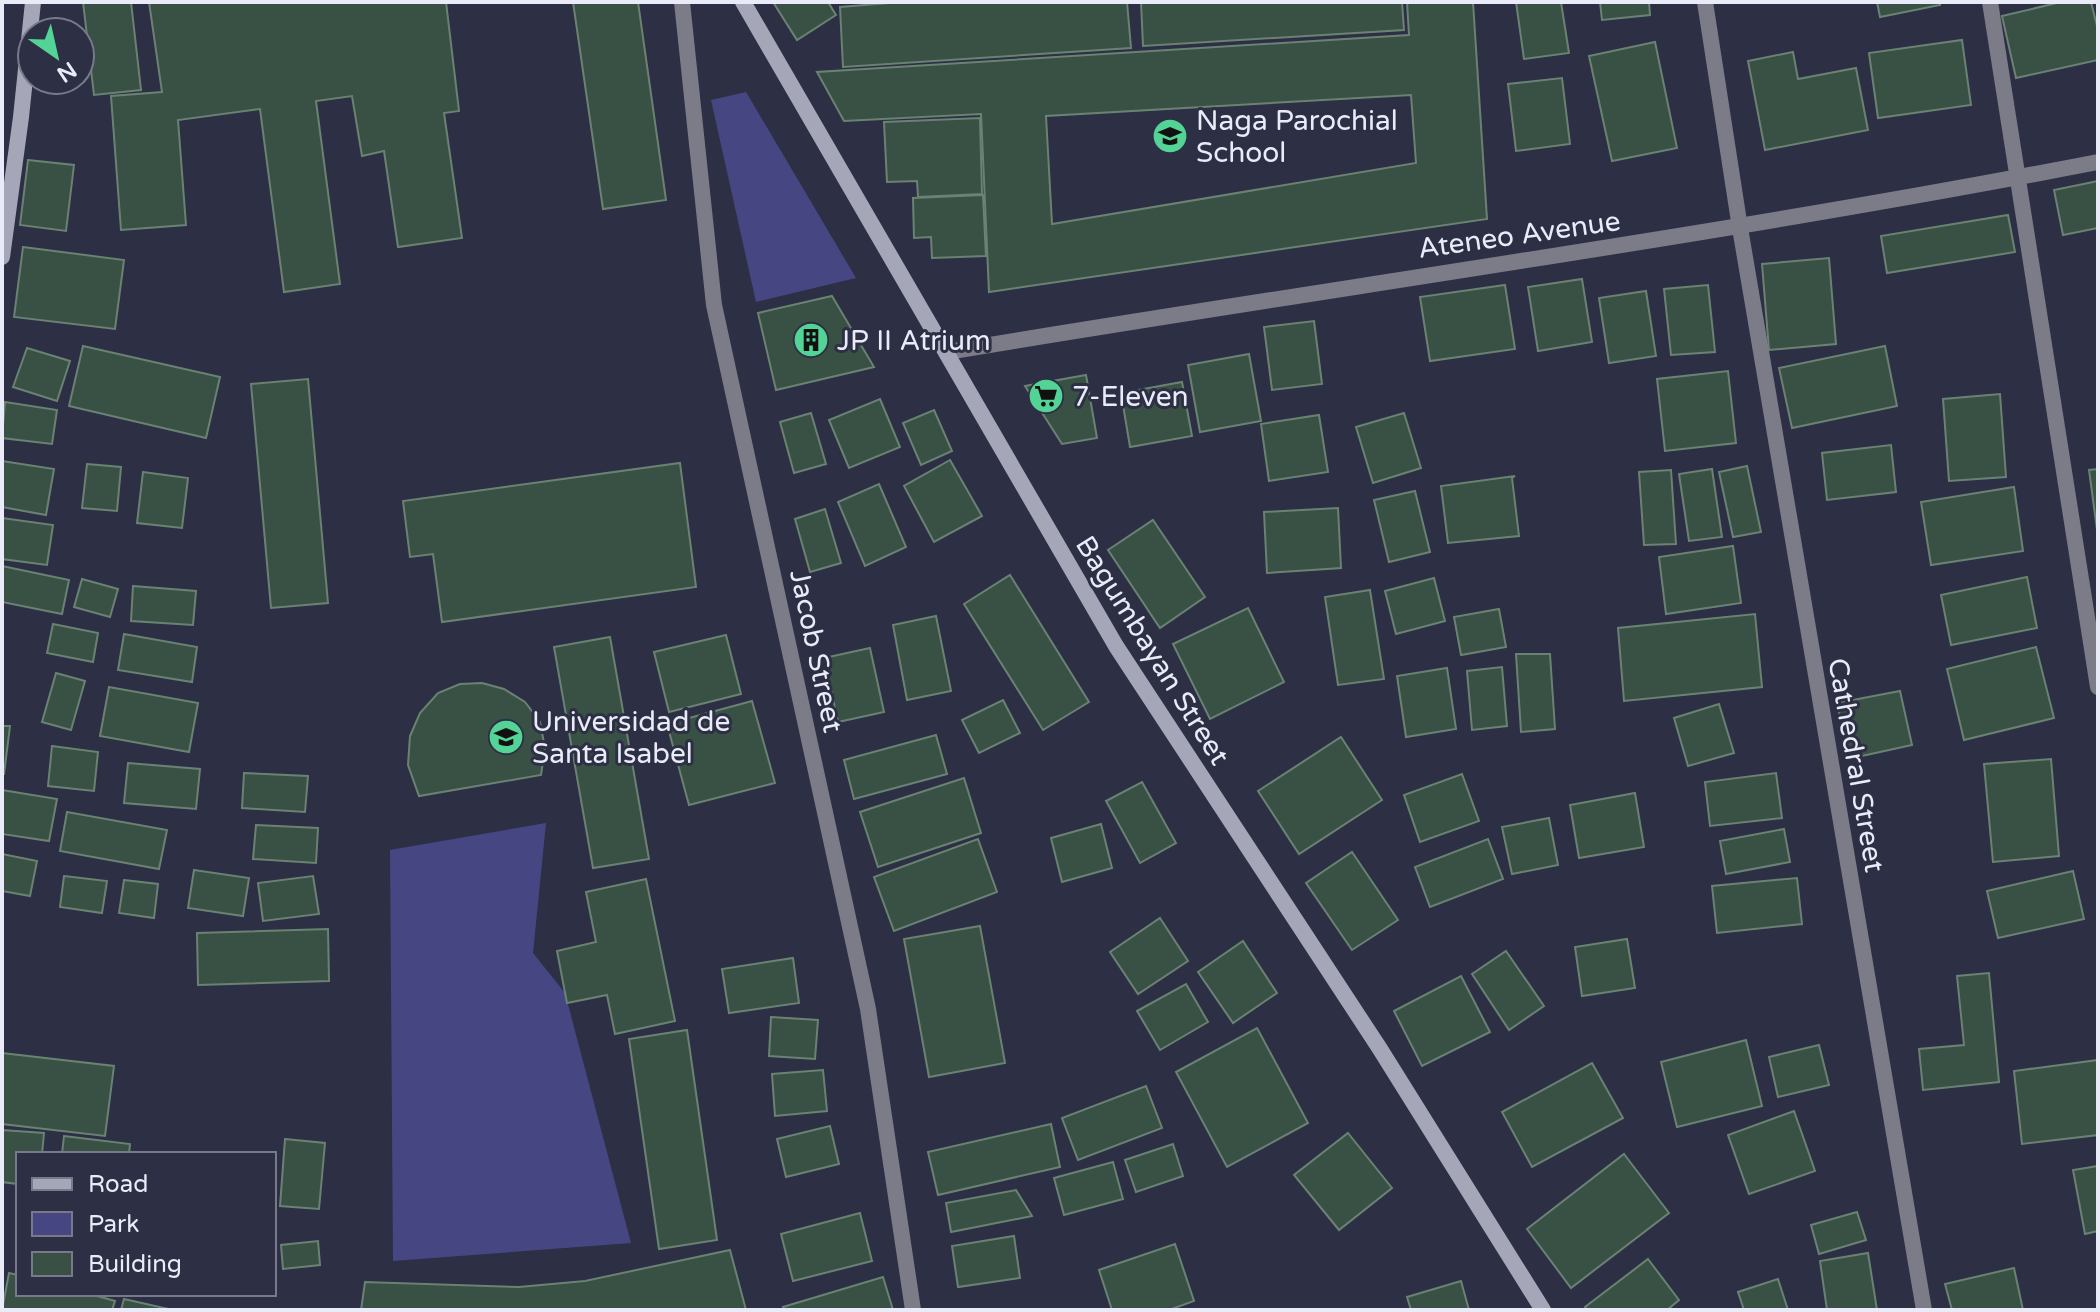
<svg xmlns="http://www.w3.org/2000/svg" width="2100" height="1312" viewBox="0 0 2100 1312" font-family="'Varela Round',sans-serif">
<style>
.green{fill:#464782}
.building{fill:#395144;stroke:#698273;stroke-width:2;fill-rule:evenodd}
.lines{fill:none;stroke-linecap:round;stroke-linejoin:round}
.minor{stroke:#7b7c87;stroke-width:16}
.tertiary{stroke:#7b7c87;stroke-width:16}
.secondary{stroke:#a5a7b8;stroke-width:16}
.labels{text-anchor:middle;stroke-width:6;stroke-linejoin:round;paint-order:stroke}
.poi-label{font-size:28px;fill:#e9ebf9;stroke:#2d2f44;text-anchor:start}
.street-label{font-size:28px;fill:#e9ebf9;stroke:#2d2f44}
</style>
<rect width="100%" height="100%" fill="#2d2f44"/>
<!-- green -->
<g class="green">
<polygon points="746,92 856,278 756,302 711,100"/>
<polygon points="546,823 533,953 565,993 631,1243 393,1261 390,850"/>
</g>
<!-- building -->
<g class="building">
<polygon points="83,2 131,2 141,90 94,95"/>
<polygon points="149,2 446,2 459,111 444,113 462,238 398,247 384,151 362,156 352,96 316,101 340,284 284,292 260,109 178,120 186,225 121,230 111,96 162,92"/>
<polygon points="573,2 638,2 666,200 603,209"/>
<polygon points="773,2 828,2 836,15 797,40"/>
<polygon points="902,2 1127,2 1131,48 843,67 840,7"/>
<polygon points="1141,2 1402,2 1404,30 1143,46"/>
<path d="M1407 2H1473L1487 219 989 292 981 114 844 121 817 72 1409 35ZM1411 95 1416 163 1052 224 1046 116Z"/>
<polygon points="1516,2 1561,2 1569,53 1524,59"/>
<polygon points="1600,2 1649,2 1650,15 1602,20"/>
<polygon points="1877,2 1940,2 1940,5 1880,17"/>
<polygon points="2061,2 2091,2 2098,30 2098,60 2016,78 2002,16"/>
<polygon points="1962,40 1971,105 1878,118 1869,53"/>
<polygon points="1655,42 1677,148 1612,161 1589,56"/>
<polygon points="1793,52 1798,79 1856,68 1868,130 1765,150 1748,61"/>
<polygon points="1562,78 1570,144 1516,151 1508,84"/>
<polygon points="980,118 982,194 918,197 917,181 887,182 884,122"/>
<polygon points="28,160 74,165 66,231 20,225"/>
<polygon points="2098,181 2098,228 2063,235 2054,190"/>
<polygon points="983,195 986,256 932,258 931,237 914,238 913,198"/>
<polygon points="2008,215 2015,252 1887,273 1881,236"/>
<polygon points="23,247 124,260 115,329 14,317"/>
<polygon points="1829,258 1836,344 1769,350 1762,264"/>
<polygon points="1582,279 1592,342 1538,351 1528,287"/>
<polygon points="1505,285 1515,349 1430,361 1420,297"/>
<polygon points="1708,285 1715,352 1671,355 1664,289"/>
<polygon points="1646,291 1656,356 1609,363 1599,298"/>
<polygon points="832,296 874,367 776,390 758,313"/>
<polygon points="1314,321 1322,384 1272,390 1264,327"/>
<polygon points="83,346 220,377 206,438 69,406"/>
<polygon points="1885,346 1897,406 1792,428 1779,368"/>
<polygon points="27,348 70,361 57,401 13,387"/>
<polygon points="1249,354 1261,421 1200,432 1188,365"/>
<polygon points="1728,371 1736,443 1665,451 1657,379"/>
<polygon points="1086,375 1097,438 1062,444 1025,386"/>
<polygon points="308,379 328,603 271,608 251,384"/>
<polygon points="1182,382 1192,436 1130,447 1121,393"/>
<polygon points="2000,394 2006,477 1949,481 1943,399"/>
<polygon points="880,399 900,447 849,468 829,420"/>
<polygon points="5,402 57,410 52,444 2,438"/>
<polygon points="934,410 952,451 921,465 903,423"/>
<polygon points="811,413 826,464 794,473 780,422"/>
<polygon points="1404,413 1421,468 1373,483 1356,427"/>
<polygon points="1319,415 1328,472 1269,481 1261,424"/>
<polygon points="1891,445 1896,492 1827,500 1822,453"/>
<polygon points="950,460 982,516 934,542 904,486"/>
<polygon points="2,461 54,469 46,515 2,507"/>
<polygon points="680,463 696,587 442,622 433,554 410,557 403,501"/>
<polygon points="87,464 121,467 117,511 82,508"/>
<polygon points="1747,466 1761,532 1733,537 1719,472"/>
<polygon points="1712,469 1722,537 1689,541 1679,474"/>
<polygon points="2098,469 2098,537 2089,470"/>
<polygon points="1671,470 1676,544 1644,545 1639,472"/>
<polygon points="143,472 188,478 182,528 137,523"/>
<polygon points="1515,476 1512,478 1519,536 1448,543 1441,486"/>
<polygon points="879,484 906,547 865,566 838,502"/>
<polygon points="2014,487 2023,551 1931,565 1921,502"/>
<polygon points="1415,491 1430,552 1389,562 1374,500"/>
<polygon points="1338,508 1341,568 1267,573 1264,512"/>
<polygon points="825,509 841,563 810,572 795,519"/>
<polygon points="2,518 53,525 47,565 2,559"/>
<polygon points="1153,520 1205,597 1160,628 1108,550"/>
<polygon points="1733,546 1741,603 1666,614 1659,557"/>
<polygon points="2,566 69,580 62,614 2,602"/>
<polygon points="1010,575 1089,702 1043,730 964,604"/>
<polygon points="2027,577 2037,628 1951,645 1941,595"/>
<polygon points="1434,578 1445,621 1396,634 1385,591"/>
<polygon points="82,579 118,589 110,617 74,607"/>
<polygon points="133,586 196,591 193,625 131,621"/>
<polygon points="1370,590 1384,679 1338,685 1325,597"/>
<polygon points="1248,608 1284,682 1210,719 1173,644"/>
<polygon points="1499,609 1506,647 1461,655 1454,617"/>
<polygon points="1755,614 1762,687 1624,701 1618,628"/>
<polygon points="936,616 951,691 907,700 893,625"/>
<polygon points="53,624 98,633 93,662 47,653"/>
<polygon points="124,634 197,647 192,682 118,670"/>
<polygon points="726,635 741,694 669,712 654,652"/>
<polygon points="610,637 649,859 593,868 554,647"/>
<polygon points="2036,647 2054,718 1964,740 1947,669"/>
<polygon points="870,648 884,712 838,722 824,658"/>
<polygon points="1516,654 1550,654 1555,729 1521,732"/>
<polygon points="1502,667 1507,726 1472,730 1467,671"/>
<polygon points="1447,668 1456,729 1406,737 1397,676"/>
<polygon points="56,673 85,681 71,730 42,722"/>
<polygon points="482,683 504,689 525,702 540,722 545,748 541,775 419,796 408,765 410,736 420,713 438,693 460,684"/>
<polygon points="109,687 198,703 189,752 100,736"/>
<polygon points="1900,691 1912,745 1848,759 1837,703"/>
<polygon points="1003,700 1020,733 979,753 962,720"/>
<polygon points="752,701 775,783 689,805 667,724"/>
<polygon points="1719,704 1734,753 1688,766 1674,718"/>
<polygon points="2,726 10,726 4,774 2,774"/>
<polygon points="936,735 947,774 854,799 844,760"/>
<polygon points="1341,737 1382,800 1299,854 1258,791"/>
<polygon points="52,746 98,752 94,791 48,786"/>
<polygon points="2051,759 2059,856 1993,862 1984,764"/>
<polygon points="128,763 200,769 196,809 124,803"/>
<polygon points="244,773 308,776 305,812 242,808"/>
<polygon points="1776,773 1782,818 1710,826 1705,782"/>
<polygon points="1462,774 1479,821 1420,842 1404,795"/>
<polygon points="964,778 981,833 878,867 860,812"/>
<polygon points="1142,782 1176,843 1140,863 1106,801"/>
<polygon points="2,790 57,799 49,841 2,834"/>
<polygon points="1635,793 1644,847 1579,858 1570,805"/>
<polygon points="67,812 167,830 159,869 60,851"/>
<polygon points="1549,818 1558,865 1512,874 1502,827"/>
<polygon points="1101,824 1112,868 1062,882 1051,838"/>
<polygon points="256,825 318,828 316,863 253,859"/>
<polygon points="1784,829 1790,862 1726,874 1720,841"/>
<polygon points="978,839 997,892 894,931 874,877"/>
<polygon points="1488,839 1503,879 1430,907 1415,867"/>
<polygon points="1352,852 1398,920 1352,950 1306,883"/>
<polygon points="2,854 37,861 30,896 2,891"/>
<polygon points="194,870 249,878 243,916 188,908"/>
<polygon points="2073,871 2084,919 1998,938 1987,891"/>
<polygon points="64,876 107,881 102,913 60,907"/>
<polygon points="313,876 319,914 263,921 258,883"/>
<polygon points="1797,878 1802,924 1717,933 1712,886"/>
<polygon points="646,879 675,1021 615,1034 607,995 567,1003 557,951 596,942 586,892"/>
<polygon points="124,880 158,884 154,918 119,913"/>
<polygon points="1160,918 1188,961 1138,994 1110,952"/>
<polygon points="980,926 1005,1063 929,1077 904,939"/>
<polygon points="328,929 329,981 198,985 197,933"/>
<polygon points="1627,939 1635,988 1582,996 1575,947"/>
<polygon points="1243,941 1277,993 1233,1023 1198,972"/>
<polygon points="1506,951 1544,1006 1509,1030 1472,974"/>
<polygon points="793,958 799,1003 729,1013 722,969"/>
<polygon points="1989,973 1999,1082 1923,1090 1919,1049 1964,1045 1957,976"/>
<polygon points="1461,976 1490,1032 1422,1066 1394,1011"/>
<polygon points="1186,984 1208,1022 1160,1050 1137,1011"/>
<polygon points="771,1017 818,1020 815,1059 769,1056"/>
<polygon points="1257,1028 1308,1123 1227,1167 1176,1072"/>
<polygon points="687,1030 717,1240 659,1249 629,1039"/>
<polygon points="1746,1040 1762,1106 1677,1127 1661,1062"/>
<polygon points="1819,1045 1829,1085 1778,1097 1769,1057"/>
<polygon points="2,1053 114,1066 105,1136 2,1124"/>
<polygon points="2098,1060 2098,1135 2022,1144 2014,1071"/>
<polygon points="1592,1063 1623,1118 1532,1167 1502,1112"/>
<polygon points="823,1070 827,1111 775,1116 772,1074"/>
<polygon points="1146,1086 1162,1128 1078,1160 1062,1118"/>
<polygon points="1794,1111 1815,1171 1749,1194 1728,1135"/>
<polygon points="1051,1124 1060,1167 938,1195 928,1152"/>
<polygon points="830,1126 839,1164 786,1177 777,1139"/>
<polygon points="2,1130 44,1133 42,1154 18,1154 18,1184 2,1182"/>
<polygon points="1348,1133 1392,1188 1339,1230 1294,1175"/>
<polygon points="64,1136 130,1144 129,1154 62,1154"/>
<polygon points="285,1139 325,1143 319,1209 280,1206"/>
<polygon points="1173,1144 1183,1176 1136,1192 1125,1160"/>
<polygon points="1624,1154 1669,1213 1571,1288 1527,1229"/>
<polygon points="1113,1162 1123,1199 1064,1215 1054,1178"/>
<polygon points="2098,1166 2098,1231 2085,1234 2073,1170"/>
<polygon points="1016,1190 1032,1216 951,1232 946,1203"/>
<polygon points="1857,1212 1866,1240 1819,1254 1811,1225"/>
<polygon points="860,1213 872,1261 793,1281 781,1234"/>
<polygon points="1014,1236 1020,1278 958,1287 952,1246"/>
<polygon points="318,1241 320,1265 283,1269 281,1245"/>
<polygon points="1175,1244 1194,1301 1169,1310 1112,1310 1099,1270"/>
<polygon points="730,1250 746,1310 361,1310 365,1282 519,1287 585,1281"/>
<polygon points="1868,1253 1877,1310 1827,1310 1820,1261"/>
<polygon points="1648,1259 1679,1300 1667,1310 1587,1310 1585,1307"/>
<polygon points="2014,1268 2023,1310 1952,1310 1945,1284"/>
<polygon points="9,1273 18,1275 18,1294 90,1294 115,1301 112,1310 2,1310"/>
<polygon points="883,1277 893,1310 784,1310 783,1307"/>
<polygon points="1778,1279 1788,1310 1744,1310 1738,1292"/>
<polygon points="1461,1281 1469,1310 1411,1310 1407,1297"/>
<polygon points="124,1299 173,1310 121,1310"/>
</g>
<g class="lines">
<!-- minor -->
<g class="minor">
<polyline points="1705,2 1740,228 1924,1310"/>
<polyline points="1990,2 2098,687"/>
<path d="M947 352C1330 288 1716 236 2098 162"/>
</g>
<!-- tertiary -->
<polyline class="tertiary" points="682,2 714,305 868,1009 913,1310"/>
<!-- secondary -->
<g class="secondary">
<polyline points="743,2 1116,646 1380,1049 1543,1310"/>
<polyline points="2,257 21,117 33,2"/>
</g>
</g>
<!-- icons -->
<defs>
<symbol id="school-disc" viewBox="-11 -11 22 22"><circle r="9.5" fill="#54d396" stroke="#2d2f44"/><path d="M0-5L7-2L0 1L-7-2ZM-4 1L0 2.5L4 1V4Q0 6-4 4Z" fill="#111"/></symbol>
<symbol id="building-disc" viewBox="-11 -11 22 22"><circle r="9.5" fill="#54d396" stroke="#2d2f44"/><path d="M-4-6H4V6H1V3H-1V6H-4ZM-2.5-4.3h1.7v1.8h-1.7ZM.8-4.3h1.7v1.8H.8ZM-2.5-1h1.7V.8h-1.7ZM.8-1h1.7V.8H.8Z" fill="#111"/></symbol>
<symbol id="supermarket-disc" viewBox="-11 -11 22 22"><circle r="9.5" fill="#54d396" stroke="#2d2f44"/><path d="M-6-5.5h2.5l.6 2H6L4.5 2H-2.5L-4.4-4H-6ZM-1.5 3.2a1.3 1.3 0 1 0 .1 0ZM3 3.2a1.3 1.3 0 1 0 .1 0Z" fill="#111"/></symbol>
<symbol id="university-disc" viewBox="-11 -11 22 22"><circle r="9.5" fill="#54d396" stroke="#2d2f44"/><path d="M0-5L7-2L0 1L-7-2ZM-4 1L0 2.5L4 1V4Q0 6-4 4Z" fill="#111"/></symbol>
</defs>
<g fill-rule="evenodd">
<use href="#school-disc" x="1150" y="116" width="40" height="40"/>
<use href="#building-disc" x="791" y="320" width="40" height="40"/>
<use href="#supermarket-disc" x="1026" y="376" width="40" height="40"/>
<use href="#university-disc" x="486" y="717" width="40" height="40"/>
</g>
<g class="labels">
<!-- poi labels -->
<g class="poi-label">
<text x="1196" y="130">Naga Parochial<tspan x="1196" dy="32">School</tspan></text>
<text x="837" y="350">JP II Atrium</text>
<text x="1072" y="406">7-Eleven</text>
<text x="532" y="731">Universidad de<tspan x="532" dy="32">Santa Isabel</tspan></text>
</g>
<!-- street labels -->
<g class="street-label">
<text transform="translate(1519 234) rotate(-8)" y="10">Ateneo Avenue</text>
<text transform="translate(1153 650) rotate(58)" y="10">Bagumbayan Street</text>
<text transform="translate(817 651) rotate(78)" y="10">Jacob Street</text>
<text transform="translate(1857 765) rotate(80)" y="10">Cathedral Street</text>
</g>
</g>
<!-- border -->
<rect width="2100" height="1312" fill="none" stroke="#e9ebf9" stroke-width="8"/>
<!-- legend -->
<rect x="16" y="1152" width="260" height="144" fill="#2d2f44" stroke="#787a8c" stroke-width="2"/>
<rect x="32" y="1178" width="40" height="12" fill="#a5a7b8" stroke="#787a8c" stroke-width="2"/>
<text x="88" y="1192" font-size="24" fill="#e9ebf9">Road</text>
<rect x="32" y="1212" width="40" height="24" fill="#464782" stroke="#787a8c" stroke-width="2"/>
<text x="88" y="1232" font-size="24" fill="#e9ebf9">Park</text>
<rect x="32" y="1252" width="40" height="24" fill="#395144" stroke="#787a8c" stroke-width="2"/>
<text x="88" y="1272" font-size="24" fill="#e9ebf9">Building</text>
<!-- north arrow -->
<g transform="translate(56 56) rotate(146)"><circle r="38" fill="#2d2f44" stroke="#787a8c" stroke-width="2"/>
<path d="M0-6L14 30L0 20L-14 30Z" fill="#54d396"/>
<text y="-12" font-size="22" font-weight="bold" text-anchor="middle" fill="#e9ebf9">N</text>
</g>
</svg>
